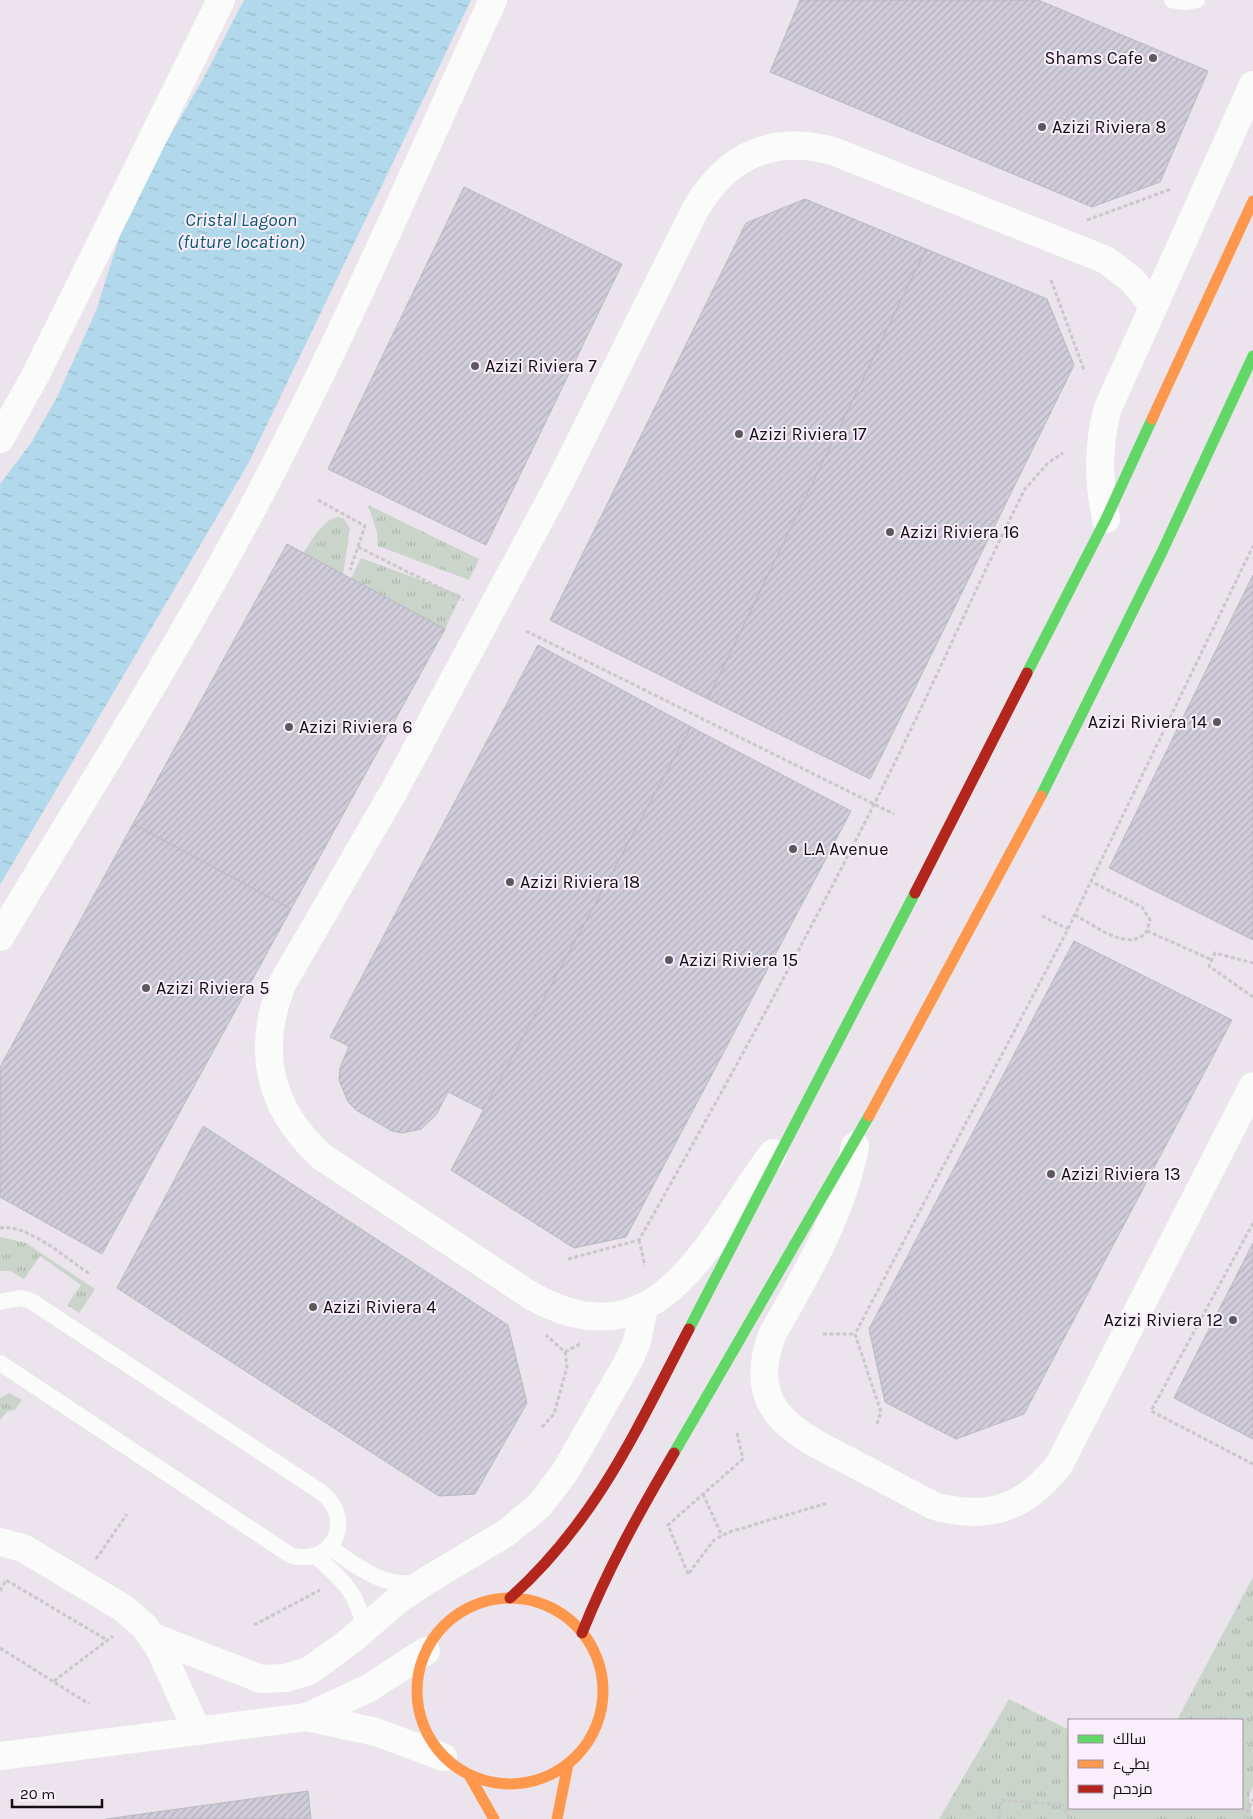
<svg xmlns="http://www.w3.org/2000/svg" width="1253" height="1819" viewBox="0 0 1253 1819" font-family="Karla,Cairo,sans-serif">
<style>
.park{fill:url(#park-tufts)}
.pitch{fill:#cad4ca}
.water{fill:url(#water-ripples)}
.building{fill:url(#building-hatch);stroke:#bab7be}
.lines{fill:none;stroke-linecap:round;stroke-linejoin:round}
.path{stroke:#c9c7ca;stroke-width:3;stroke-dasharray:4 2.5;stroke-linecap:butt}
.lane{stroke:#fcfbfc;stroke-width:16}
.street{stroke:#fcfbfc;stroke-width:28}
.fast{stroke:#63d668;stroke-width:11}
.slow{stroke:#ff974d;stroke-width:11}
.jam{stroke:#b3261e;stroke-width:11}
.poi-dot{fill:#5d585e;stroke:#faeefc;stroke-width:2}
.labels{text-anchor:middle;stroke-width:4;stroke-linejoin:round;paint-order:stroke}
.poi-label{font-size:18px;fill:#110d11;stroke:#faeefc;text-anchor:start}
.water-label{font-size:19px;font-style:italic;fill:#0a5970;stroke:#faeefc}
</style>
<defs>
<pattern id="park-tufts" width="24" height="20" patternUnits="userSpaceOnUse" patternTransform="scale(1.25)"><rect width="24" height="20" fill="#cad4ca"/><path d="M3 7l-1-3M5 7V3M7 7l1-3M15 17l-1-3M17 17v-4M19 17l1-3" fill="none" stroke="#acb5ac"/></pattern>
<pattern id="water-ripples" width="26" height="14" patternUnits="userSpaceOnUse" patternTransform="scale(1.25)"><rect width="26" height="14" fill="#b2d8eb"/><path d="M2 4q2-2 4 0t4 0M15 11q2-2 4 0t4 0" fill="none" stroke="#98b8c8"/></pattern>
<pattern id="building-hatch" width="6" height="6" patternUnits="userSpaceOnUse" patternTransform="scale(1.25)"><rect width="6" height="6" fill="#d0cdda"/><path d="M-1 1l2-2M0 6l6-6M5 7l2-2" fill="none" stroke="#b2afba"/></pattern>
</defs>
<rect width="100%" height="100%" fill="#ebe4ec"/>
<!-- park -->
<g class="park">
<polygon points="368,505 479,559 469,580 378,546 377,532"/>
<path d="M339 517 344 519 350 528 343 575 303 553C312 541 323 518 339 517Z"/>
<polygon points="361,558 461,595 445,629 351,578"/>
<polygon points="0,1237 26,1243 95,1289 79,1313 67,1305 81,1285 40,1256 24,1279 10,1271 0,1271"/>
<polygon points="9,1393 22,1400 15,1410 8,1411 0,1420 0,1398"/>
<polygon points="1253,1577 1253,1786 1249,1796 1253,1819 939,1819 1009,1699 1069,1730 1069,1808 1242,1808 1242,1720 1177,1720"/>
</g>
<!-- pitch -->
<polygon class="pitch" points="1088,1808 1141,1808 1158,1813 1156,1819 1086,1819"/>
<!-- water -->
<polygon class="water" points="244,0 471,0 248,464 0,885 0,484 31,443 57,397 96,311 122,229 145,178 202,81"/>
<!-- building -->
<g class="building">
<polygon points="800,0 1038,0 1208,71 1160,182 1092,207 770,72"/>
<polygon points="464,187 622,264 486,545 328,469"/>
<polygon points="805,199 926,249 708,699 550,620 746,223"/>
<polygon points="926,249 1047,299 1074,365 870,779 708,699"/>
<polygon points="287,544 445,629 291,909 133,824"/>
<polygon points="1253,575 1253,940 1109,868"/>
<polygon points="538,645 691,727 484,1110 448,1092 436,1115 421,1129 402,1133 392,1131 356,1110 348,1102 339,1080 340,1068 349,1046 330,1037"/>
<polygon points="691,727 851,811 626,1237 574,1248 451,1170"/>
<polygon points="133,824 291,909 102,1254 0,1197 0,1067"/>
<polygon points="1074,941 1232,1020 1024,1414 956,1439 885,1402 869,1329"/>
<polygon points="203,1126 508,1325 527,1403 475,1494 439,1496 117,1288"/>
<polygon points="1253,1243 1253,1439 1174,1398"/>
<polygon points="308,1791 311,1819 106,1819"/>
</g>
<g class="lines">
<!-- path -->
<g class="path">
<polyline points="1087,220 1171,189"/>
<polyline points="1051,280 1084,370"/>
<polyline points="318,500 365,526 350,570"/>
<polyline points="358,547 464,600"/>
<polyline points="526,631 894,814"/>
<path d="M1075 915C1094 925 1130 954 1147 931L1150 920 1142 907 1092 882"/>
<polyline points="1042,916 1068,929"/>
<polyline points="1147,931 1212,960"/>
<polyline points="1253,997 1209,966 1215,953 1253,963"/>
<polyline points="1253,1223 1151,1411 1253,1464"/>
<path d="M0 1228C27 1223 67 1259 90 1274"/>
<polyline points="639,1240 645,1266"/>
<path d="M568 1259 639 1240C729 1080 818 919 899 754 942 666 981 576 1025 489L1048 463 1063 453"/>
<polyline points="823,1334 855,1334"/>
<polyline points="565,1352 580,1344"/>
<polyline points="877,1424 881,1412 855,1334 1068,929 1253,546"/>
<polyline points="542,1427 554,1414 567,1367 565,1352 546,1335"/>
<polyline points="703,1494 722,1536"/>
<polyline points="96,1559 127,1514"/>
<polyline points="689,1573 714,1540 729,1532 828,1503"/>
<polyline points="688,1574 668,1525 743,1459 737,1433"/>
<polyline points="0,1591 6,1580 107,1640"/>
<polyline points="254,1625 320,1590"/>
<polyline points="0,1648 89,1704"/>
<polyline points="54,1681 113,1636"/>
<polyline points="999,1819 1001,1800 1062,1805 1070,1819"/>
<polyline points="1244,1819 1253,1799"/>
</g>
<!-- lane -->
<g class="lane">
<polyline points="1172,0 1184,2 1197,0"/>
<path d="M0 1302 21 1298 31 1301 321 1492C356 1519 333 1568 290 1555L0 1363"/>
<path d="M329 1547C357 1566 383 1589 419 1582"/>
<path d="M316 1556C339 1577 361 1595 363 1629"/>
</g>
<!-- street -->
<g class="street">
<polyline points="0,439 34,378 221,0"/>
<path d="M1106 519C1098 481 1098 448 1107 410L1253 85"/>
<path d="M0 937C82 800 168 665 244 524 336 354 412 175 493 0"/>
<path d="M855 1146C842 1214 806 1275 772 1335 745 1409 792 1432 849 1461 877 1476 906 1491 934 1506 988 1521 1025 1508 1059 1465L1253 1086"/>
<path d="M773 1153C709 1237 660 1369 530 1295L321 1156C268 1107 256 1051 282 984L394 791 561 480 695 210C727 155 772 135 833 151L1106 260 1132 280 1153 306"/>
<polyline points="0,1542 23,1548 123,1608 144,1626 160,1649 197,1731"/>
<polyline points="153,1637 261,1679 285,1678 309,1671 350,1641 399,1599 426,1581 506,1533 539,1506 565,1472 630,1358 637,1341 644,1307"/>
<polyline points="307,1717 369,1688 426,1651"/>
<polyline points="0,1756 307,1717 376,1732 443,1757"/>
</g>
<!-- fast -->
<g class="fast">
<polyline points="1027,673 1106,519 1152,419"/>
<polyline points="1041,796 1161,554 1253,356"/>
<polyline points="689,1329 915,893"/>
<polyline points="674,1453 869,1116"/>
</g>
<!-- slow -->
<g class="slow">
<polyline points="1152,419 1253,201"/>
<polyline points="869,1116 1041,796"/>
<circle cx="510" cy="1691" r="93"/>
<polyline points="469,1775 494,1819"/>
<polyline points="557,1819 568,1764"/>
</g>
<!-- jam -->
<g class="jam">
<polyline points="915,893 1027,673"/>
<path d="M510 1598C597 1520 636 1430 689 1329"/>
<path d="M582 1633C607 1570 640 1511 674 1453"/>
</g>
</g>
<!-- markers -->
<g class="poi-dot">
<circle cx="1153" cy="58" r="5"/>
<circle cx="1042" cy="127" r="5"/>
<circle cx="475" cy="366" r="5"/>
<circle cx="739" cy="434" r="5"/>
<circle cx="890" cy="532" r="5"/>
<circle cx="1217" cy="722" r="5"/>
<circle cx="289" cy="727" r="5"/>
<circle cx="793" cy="849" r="5"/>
<circle cx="510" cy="882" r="5"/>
<circle cx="669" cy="960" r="5"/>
<circle cx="146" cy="988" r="5"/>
<circle cx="1051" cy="1174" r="5"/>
<circle cx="313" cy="1307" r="5"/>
<circle cx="1233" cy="1320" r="5"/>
</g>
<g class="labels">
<!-- poi labels -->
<g class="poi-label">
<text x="1143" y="64" text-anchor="end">Shams Cafe</text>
<text x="1052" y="133">Azizi Riviera 8</text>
<text x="485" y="372">Azizi Riviera 7</text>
<text x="749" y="440">Azizi Riviera 17</text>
<text x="900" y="538">Azizi Riviera 16</text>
<text x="1207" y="728" text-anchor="end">Azizi Riviera 14</text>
<text x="299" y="733">Azizi Riviera 6</text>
<text x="803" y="855">L.A Avenue</text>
<text x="520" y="888">Azizi Riviera 18</text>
<text x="679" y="966">Azizi Riviera 15</text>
<text x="156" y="994">Azizi Riviera 5</text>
<text x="1061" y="1180">Azizi Riviera 13</text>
<text x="323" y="1313">Azizi Riviera 4</text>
<text x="1223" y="1326" text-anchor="end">Azizi Riviera 12</text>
</g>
<!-- water labels -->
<g class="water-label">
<text x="241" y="226">Cristal Lagoon<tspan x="241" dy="22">(future location)</tspan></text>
</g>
</g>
<!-- legend -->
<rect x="1068" y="1719" width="175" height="90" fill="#faeefc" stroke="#9d949e"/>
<rect x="1078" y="1735" width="25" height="8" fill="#63d668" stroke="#9d949e"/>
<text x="1113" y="1744" font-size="15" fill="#110d11">سالك</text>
<rect x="1078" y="1760" width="25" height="8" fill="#ff974d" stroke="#9d949e"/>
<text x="1113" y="1769" font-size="15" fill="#110d11">بطيء</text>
<rect x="1078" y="1785" width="25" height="8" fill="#b3261e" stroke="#9d949e"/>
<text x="1113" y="1794" font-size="15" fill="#110d11">مزدحم</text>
<!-- scale -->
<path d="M12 1799v8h90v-8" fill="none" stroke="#110d11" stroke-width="2.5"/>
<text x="20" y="1799" font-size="15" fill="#110d11" stroke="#faeefc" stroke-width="4" paint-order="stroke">20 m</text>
</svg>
